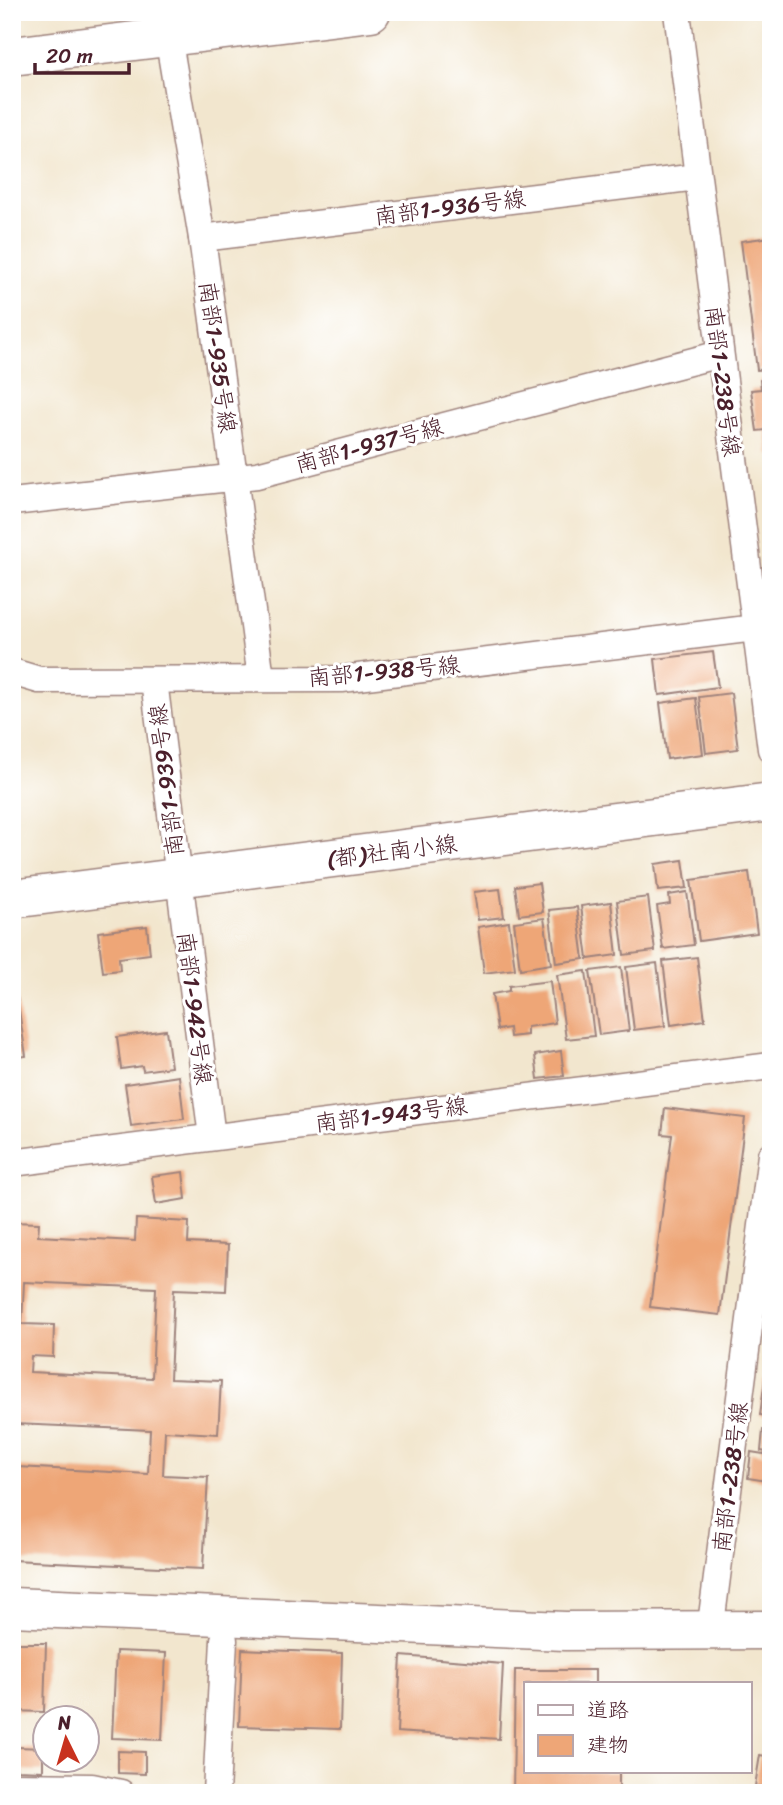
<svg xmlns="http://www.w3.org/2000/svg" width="783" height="1805" viewBox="0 0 783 1805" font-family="Sriracha,'Klee One',sans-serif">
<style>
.building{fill:#eea677;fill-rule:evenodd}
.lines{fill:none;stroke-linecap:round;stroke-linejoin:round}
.street-casing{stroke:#9e827c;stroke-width:29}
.secondary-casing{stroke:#9e827c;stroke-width:41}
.street{stroke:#fff;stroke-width:26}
.secondary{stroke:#fff;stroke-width:38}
.labels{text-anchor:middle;stroke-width:6;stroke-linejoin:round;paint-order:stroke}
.street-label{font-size:23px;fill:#4a1f2b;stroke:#fff}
</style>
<rect width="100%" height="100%" fill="#fff"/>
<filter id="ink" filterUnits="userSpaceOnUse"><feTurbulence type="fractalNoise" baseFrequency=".0143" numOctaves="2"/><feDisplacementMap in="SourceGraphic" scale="14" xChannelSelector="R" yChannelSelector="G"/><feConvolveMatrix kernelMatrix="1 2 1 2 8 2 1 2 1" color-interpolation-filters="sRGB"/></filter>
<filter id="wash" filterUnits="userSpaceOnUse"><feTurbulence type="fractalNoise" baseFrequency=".00686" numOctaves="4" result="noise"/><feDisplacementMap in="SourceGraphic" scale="28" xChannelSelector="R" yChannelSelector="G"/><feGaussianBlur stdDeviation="1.57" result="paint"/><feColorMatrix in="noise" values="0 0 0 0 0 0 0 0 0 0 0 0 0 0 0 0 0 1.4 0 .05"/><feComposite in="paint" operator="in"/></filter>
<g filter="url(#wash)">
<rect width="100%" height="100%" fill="#f2e6ce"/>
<g id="blocks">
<!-- building -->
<g class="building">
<polygon points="771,237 771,369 757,370 741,241"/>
<polygon points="771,378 771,455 769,455 766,430 757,431 751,390 761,389 760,380"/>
<polygon points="771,551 771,575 767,575 765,552"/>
<polygon points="713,652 718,687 659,695 655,659"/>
<polygon points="731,693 738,749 706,753 699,697"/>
<polygon points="696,698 703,754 667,759 660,703"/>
<polygon points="683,860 687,888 658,891 655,864"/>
<polygon points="749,872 757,933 699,941 691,880"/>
<polygon points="539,883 543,912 519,915 515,886"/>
<polygon points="500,889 504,917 478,920 474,892"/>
<polygon points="687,892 694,945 663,949 657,906 670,904 669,895"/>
<polygon points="648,897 655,951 624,955 617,901"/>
<polygon points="611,902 617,955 588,959 581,906"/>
<polygon points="577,907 584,959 556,963 549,910"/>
<polygon points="544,918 551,964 520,969 514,922"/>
<polygon points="509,922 515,969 484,973 478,927"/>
<polygon points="147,926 150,954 119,958 120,970 103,972 98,932"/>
<polygon points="697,957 705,1020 671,1025 663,961"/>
<polygon points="657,963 665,1026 634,1030 626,967"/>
<polygon points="621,967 629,1031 599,1035 590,971"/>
<polygon points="586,971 594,1036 566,1039 557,975"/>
<polygon points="550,981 555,1023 527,1027 527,1035 510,1037 509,1028 497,1030 492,994 509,991 509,986"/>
<polygon points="17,997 26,1056 12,1058 12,998"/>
<polygon points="166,1030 171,1067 143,1071 142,1066 121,1069 117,1037"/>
<polygon points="561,1051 564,1076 538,1079 535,1055"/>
<polygon points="179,1076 184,1119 131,1126 125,1084"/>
<polygon points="665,1108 745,1118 720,1315 650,1307 672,1135 662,1134"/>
<polygon points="183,1172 186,1199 156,1204 152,1176"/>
<path d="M136 1219 189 1222 188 1243 228 1245 226 1291 174 1289 170 1379 221 1381 218 1434 165 1431 163 1475 208 1477 203 1569 12 1560V1459L18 1460V1467L148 1474 150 1430 16 1424 12 1450V1222L39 1223 38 1236 135 1241ZM24 1282 156 1288 152 1378 30 1372 31 1356 53 1357 54 1325 22 1324Z"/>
<polygon points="765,1379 771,1380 771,1416 760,1415"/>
<polygon points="763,1430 771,1431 771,1453 761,1451"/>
<polygon points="751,1452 770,1455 767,1481 748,1478"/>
<polygon points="12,1643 46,1643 44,1712 12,1711"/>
<polygon points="242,1649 342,1653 340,1729 239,1726"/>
<polygon points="116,1651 166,1653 162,1740 112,1738"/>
<polygon points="401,1656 503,1664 499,1739 397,1732"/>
<polygon points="515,1670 595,1670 595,1684 526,1684 526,1772 619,1772 619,1793 513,1793"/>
<polygon points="17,1747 43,1748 43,1771 16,1770"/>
<polygon points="118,1751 145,1752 145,1774 118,1773"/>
<polygon points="760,1755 771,1757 771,1788 755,1786"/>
</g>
</g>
</g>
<g filter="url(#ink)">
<use href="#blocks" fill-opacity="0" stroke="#9e827c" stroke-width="2"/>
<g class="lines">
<defs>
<g id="street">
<polyline points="164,12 202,238 261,678"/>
<polyline points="677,12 771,749"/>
<polyline points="202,238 697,177"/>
<polyline points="12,502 257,475 720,354"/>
<polyline points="12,672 39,680 342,679 755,628"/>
<polyline points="154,681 212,1137"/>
<polyline points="12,1163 771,1066"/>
<polyline points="710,1632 771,1155"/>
<polyline points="12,1786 92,1787 121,1793"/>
<polyline points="216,1793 224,1640"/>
</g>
<g id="secondary">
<polyline points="12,56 371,12"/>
<polyline points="12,899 771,802"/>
<polyline points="12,1607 565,1631 771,1630"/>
</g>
</defs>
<!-- street casing -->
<use href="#street" class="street-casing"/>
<!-- secondary casing -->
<use href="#secondary" class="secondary-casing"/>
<!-- street -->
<use href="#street" class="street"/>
<!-- secondary -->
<use href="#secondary" class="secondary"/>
</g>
</g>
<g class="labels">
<!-- street labels -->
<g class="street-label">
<text transform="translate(450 207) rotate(-7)" y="8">南部1-936号線</text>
<text transform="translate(218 357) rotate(82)" y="8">南部1-935号線</text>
<text transform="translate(723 381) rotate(83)" y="8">南部1-238号線</text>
<text transform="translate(369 445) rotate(-15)" y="8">南部1-937号線</text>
<text transform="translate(384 671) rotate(-5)" y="8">南部1-938号線</text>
<text transform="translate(166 780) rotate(-97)" y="8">南部1-939号線</text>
<text transform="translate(392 851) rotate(-7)" y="8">(都)社南小線</text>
<text transform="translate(195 1008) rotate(83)" y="8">南部1-942号線</text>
<text transform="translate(391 1114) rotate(-7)" y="8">南部1-943号線</text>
<text transform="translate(730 1477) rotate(-83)" y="8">南部1-238号線</text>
</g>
</g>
<!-- margin -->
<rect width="783" height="1805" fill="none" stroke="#fff" stroke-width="42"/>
<!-- legend -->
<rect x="524" y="1682" width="228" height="91" fill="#ffffff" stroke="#b7a5aa" stroke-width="2"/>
<rect x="538" y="1705" width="35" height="10" fill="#ffffff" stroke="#b7a5aa" stroke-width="2"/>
<text x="587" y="1717" font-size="21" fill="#4a1f2b">道路</text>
<rect x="538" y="1735" width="35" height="21" fill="#eea677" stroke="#b7a5aa" stroke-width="2"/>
<text x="587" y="1752" font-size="21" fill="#4a1f2b">建物</text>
<!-- north arrow -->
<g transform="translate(66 1739) rotate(355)"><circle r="33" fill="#ffffff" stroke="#b7a5aa" stroke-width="2"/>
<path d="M0-5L12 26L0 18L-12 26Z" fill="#c8321e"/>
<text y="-10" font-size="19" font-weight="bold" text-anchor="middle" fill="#4a1f2b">N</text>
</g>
<!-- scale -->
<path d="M35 63v10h94v-10" fill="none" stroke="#4a1f2b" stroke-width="3.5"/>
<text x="46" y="63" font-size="21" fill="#4a1f2b" stroke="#ffffff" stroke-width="5" paint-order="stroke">20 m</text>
</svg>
